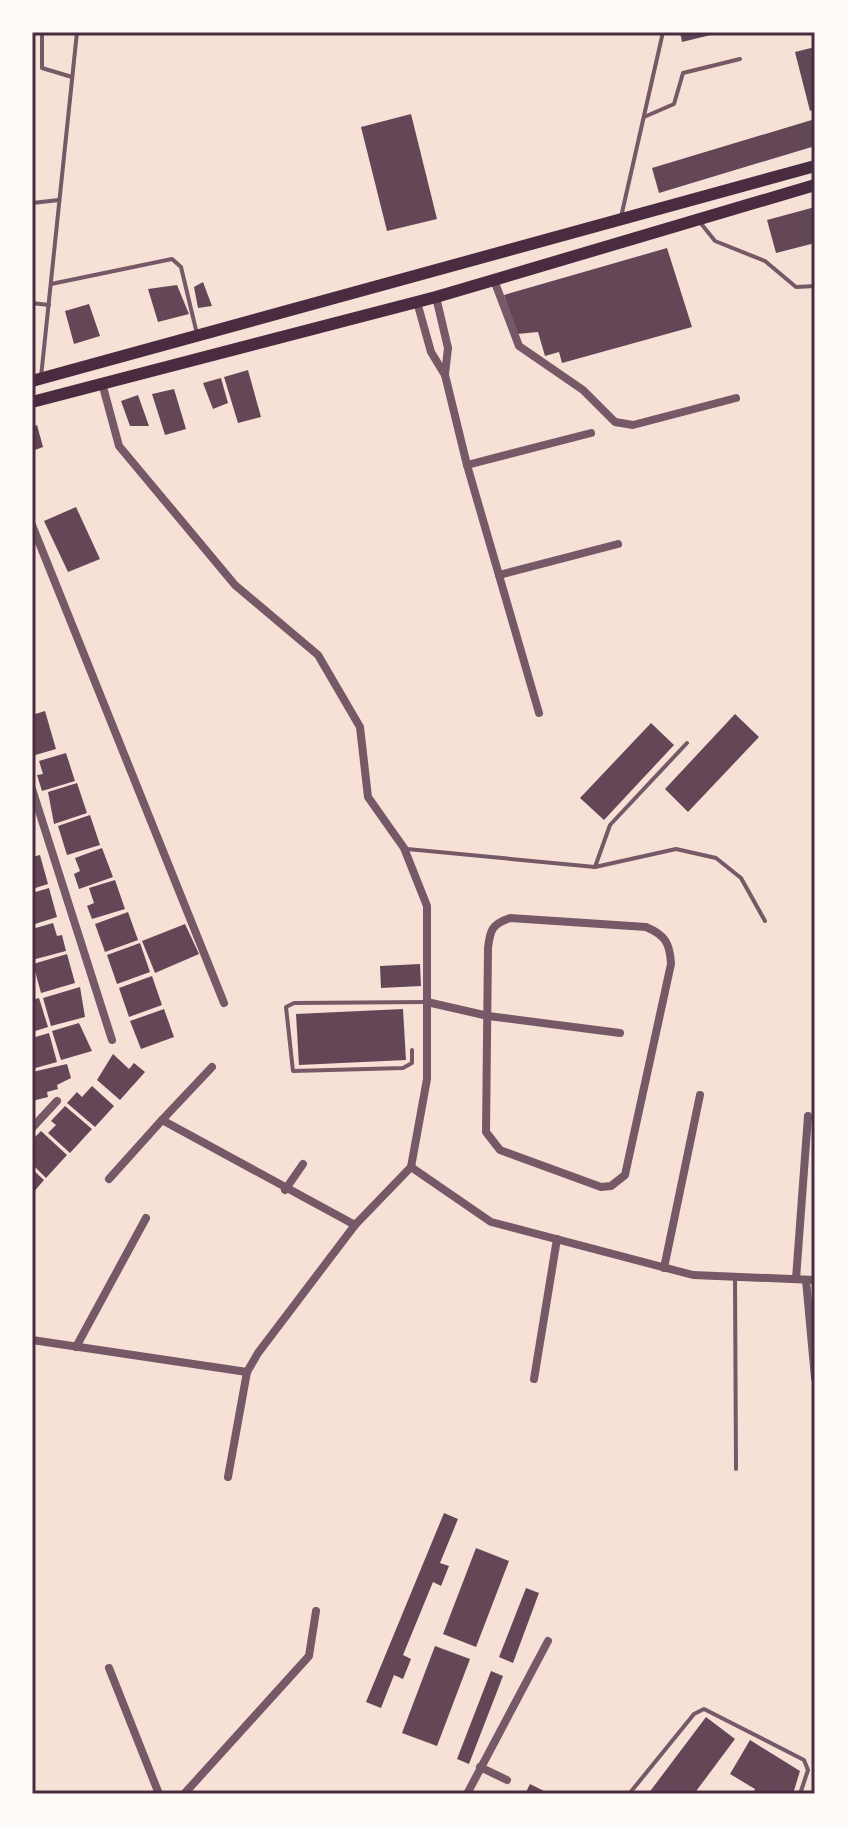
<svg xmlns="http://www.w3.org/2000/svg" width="847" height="1826" viewBox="0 0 847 1826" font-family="Rubik,sans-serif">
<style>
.building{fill:#644757}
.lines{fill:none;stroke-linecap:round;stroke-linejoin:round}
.service{stroke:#755966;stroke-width:4}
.minor{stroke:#755966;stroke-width:8}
.secondary{stroke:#4a2c40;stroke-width:12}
.neatline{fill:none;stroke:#4a2c40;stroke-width:3}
</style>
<rect width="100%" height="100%" fill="#f7e1d7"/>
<!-- building -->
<g class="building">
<polygon points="680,32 719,32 719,33 682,42"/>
<polygon points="815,47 815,109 810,111 795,52"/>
<polygon points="411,114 437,219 387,231 361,127"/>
<polygon points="815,119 815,146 659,193 652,168"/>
<polygon points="815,207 815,243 776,253 767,220"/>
<polygon points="667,248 692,327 562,363 559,352 545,356 538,332 517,334 504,295"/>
<polygon points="203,282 212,306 198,308 194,287"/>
<polygon points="177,285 189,314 158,322 148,289"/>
<polygon points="89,304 100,336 74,344 65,311"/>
<polygon points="248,370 261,417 238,423 224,377"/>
<polygon points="221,378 228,403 213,409 203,383"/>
<polygon points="174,389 186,429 165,435 152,394"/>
<polygon points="138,395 149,426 130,426 121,401"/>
<polygon points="37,425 43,447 32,451 32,427"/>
<polygon points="76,507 100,559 68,572 44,521"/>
<polygon points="45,711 56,749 32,756 32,715"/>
<polygon points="735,714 759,737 688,812 665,789"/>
<polygon points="651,723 674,745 604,820 580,798"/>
<polygon points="66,753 75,781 42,791 37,775 43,774 39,761"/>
<polygon points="77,783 87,813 54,824 48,792"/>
<polygon points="90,815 100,845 67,855 58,826"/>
<polygon points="102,848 113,877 79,889 74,874 80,871 75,858"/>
<polygon points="40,855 48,884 32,889 32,857"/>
<polygon points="115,880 125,909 92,919 87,906 94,903 89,888"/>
<polygon points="49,888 57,917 32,925 32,893"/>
<polygon points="128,912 138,940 105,952 95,924"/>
<polygon points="53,923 57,936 62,935 66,951 32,960 32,929"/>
<polygon points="185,924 199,954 155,973 142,941"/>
<polygon points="140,943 150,972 117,984 107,955"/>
<polygon points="67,954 75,983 41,993 33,964"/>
<polygon points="420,964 421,986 381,988 380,966"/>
<polygon points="152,976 162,1005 129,1017 119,988"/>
<polygon points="80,987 85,1017 51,1026 43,998"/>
<polygon points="39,998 48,1027 32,1032 32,1000"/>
<polygon points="164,1009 174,1037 141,1049 130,1021"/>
<polygon points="403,1009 406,1060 299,1065 296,1014"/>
<polygon points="79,1023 92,1051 61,1060 52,1031"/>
<polygon points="49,1033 57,1062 32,1069 32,1038"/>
<polygon points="113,1054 129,1069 134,1063 145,1072 120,1100 97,1080"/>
<polygon points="67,1064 71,1078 57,1085 58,1089 47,1092 48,1097 32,1101 32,1072"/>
<polygon points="92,1086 114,1106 95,1127 67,1103 77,1092 82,1097"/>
<polygon points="65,1106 92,1129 70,1153 48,1133 56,1125 51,1121"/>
<polygon points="41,1131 67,1155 46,1178 32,1164 32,1140"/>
<polygon points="32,1169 44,1180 32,1194"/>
<polygon points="444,1513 458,1519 440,1563 449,1566 441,1586 433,1582 403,1655 411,1659 403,1679 394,1675 381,1708 366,1702"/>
<polygon points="476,1548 509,1561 476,1647 443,1634"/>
<polygon points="526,1588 539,1593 513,1663 499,1657"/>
<polygon points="435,1646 470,1659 437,1746 402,1733"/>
<polygon points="491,1671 503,1676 469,1764 457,1759"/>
<polygon points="706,1717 735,1739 694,1794 648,1794"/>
<polygon points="750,1740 800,1771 793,1794 753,1794 755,1789 730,1774"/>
<polygon points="530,1784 550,1794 525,1794"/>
</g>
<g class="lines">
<!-- service -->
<g class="service">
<polyline points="42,32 42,68 72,77"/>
<polyline points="644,117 674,104 683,73 740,59"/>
<polyline points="32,203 59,200"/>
<polyline points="621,217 663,32"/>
<polyline points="699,221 715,241 765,261 796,287 815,286"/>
<polyline points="51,284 172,259 181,267 197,334"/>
<polyline points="32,303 49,305"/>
<polyline points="41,377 77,32"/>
<polyline points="407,849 595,867 676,849 716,858 741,878 765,921"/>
<polyline points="595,867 610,825 687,743"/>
<polyline points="412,1050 412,1063 403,1068 293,1071 286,1007 294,1003 427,1002"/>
<polyline points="735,1278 736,1469"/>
<polyline points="629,1794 694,1714 704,1709 804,1760 808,1770 800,1794"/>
</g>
<!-- minor -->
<g class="minor">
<polyline points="494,280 519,346 583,390 615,422 633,425 736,398"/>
<polyline points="436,297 448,348 445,374"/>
<polyline points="417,302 431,352 445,375 467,465 539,713"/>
<polyline points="102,383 119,446 235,585 318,655 360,727 368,797 404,848 427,906 427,1079 411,1167 355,1225 258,1353 247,1372 228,1477"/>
<polyline points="467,465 591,433"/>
<polyline points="32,525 224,1003"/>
<polyline points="499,575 618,544"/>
<polyline points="32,789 112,1040"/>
<path d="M510 918 646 927C665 935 670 943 671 964L625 1175 611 1186 601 1187 500 1150 486 1132 488 948C490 930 492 924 510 918Z"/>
<polyline points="427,1002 488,1016 620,1033"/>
<polyline points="212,1067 162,1120 355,1225"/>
<polyline points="32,1128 57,1101"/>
<polyline points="411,1167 491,1222 693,1275 815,1280"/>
<polyline points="109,1179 162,1120"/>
<polyline points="285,1190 303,1164"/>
<polyline points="664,1268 700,1095"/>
<polyline points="796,1279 808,1116"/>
<polyline points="806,1280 815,1378"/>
<polyline points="32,1340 247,1372"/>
<polyline points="76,1347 146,1218"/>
<polyline points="534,1379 557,1239"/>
<polyline points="109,1668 159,1794"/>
<polyline points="480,1767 507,1780"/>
<polyline points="184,1794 309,1656 316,1611"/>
<polyline points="467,1794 548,1641"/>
</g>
<!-- secondary -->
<g class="secondary">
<polyline points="32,381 815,166"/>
<polyline points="32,402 436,297 815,185"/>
</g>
</g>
<!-- border -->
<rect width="847" height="1826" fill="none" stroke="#fffaf5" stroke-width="68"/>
<rect x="34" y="34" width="779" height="1758" class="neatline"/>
</svg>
